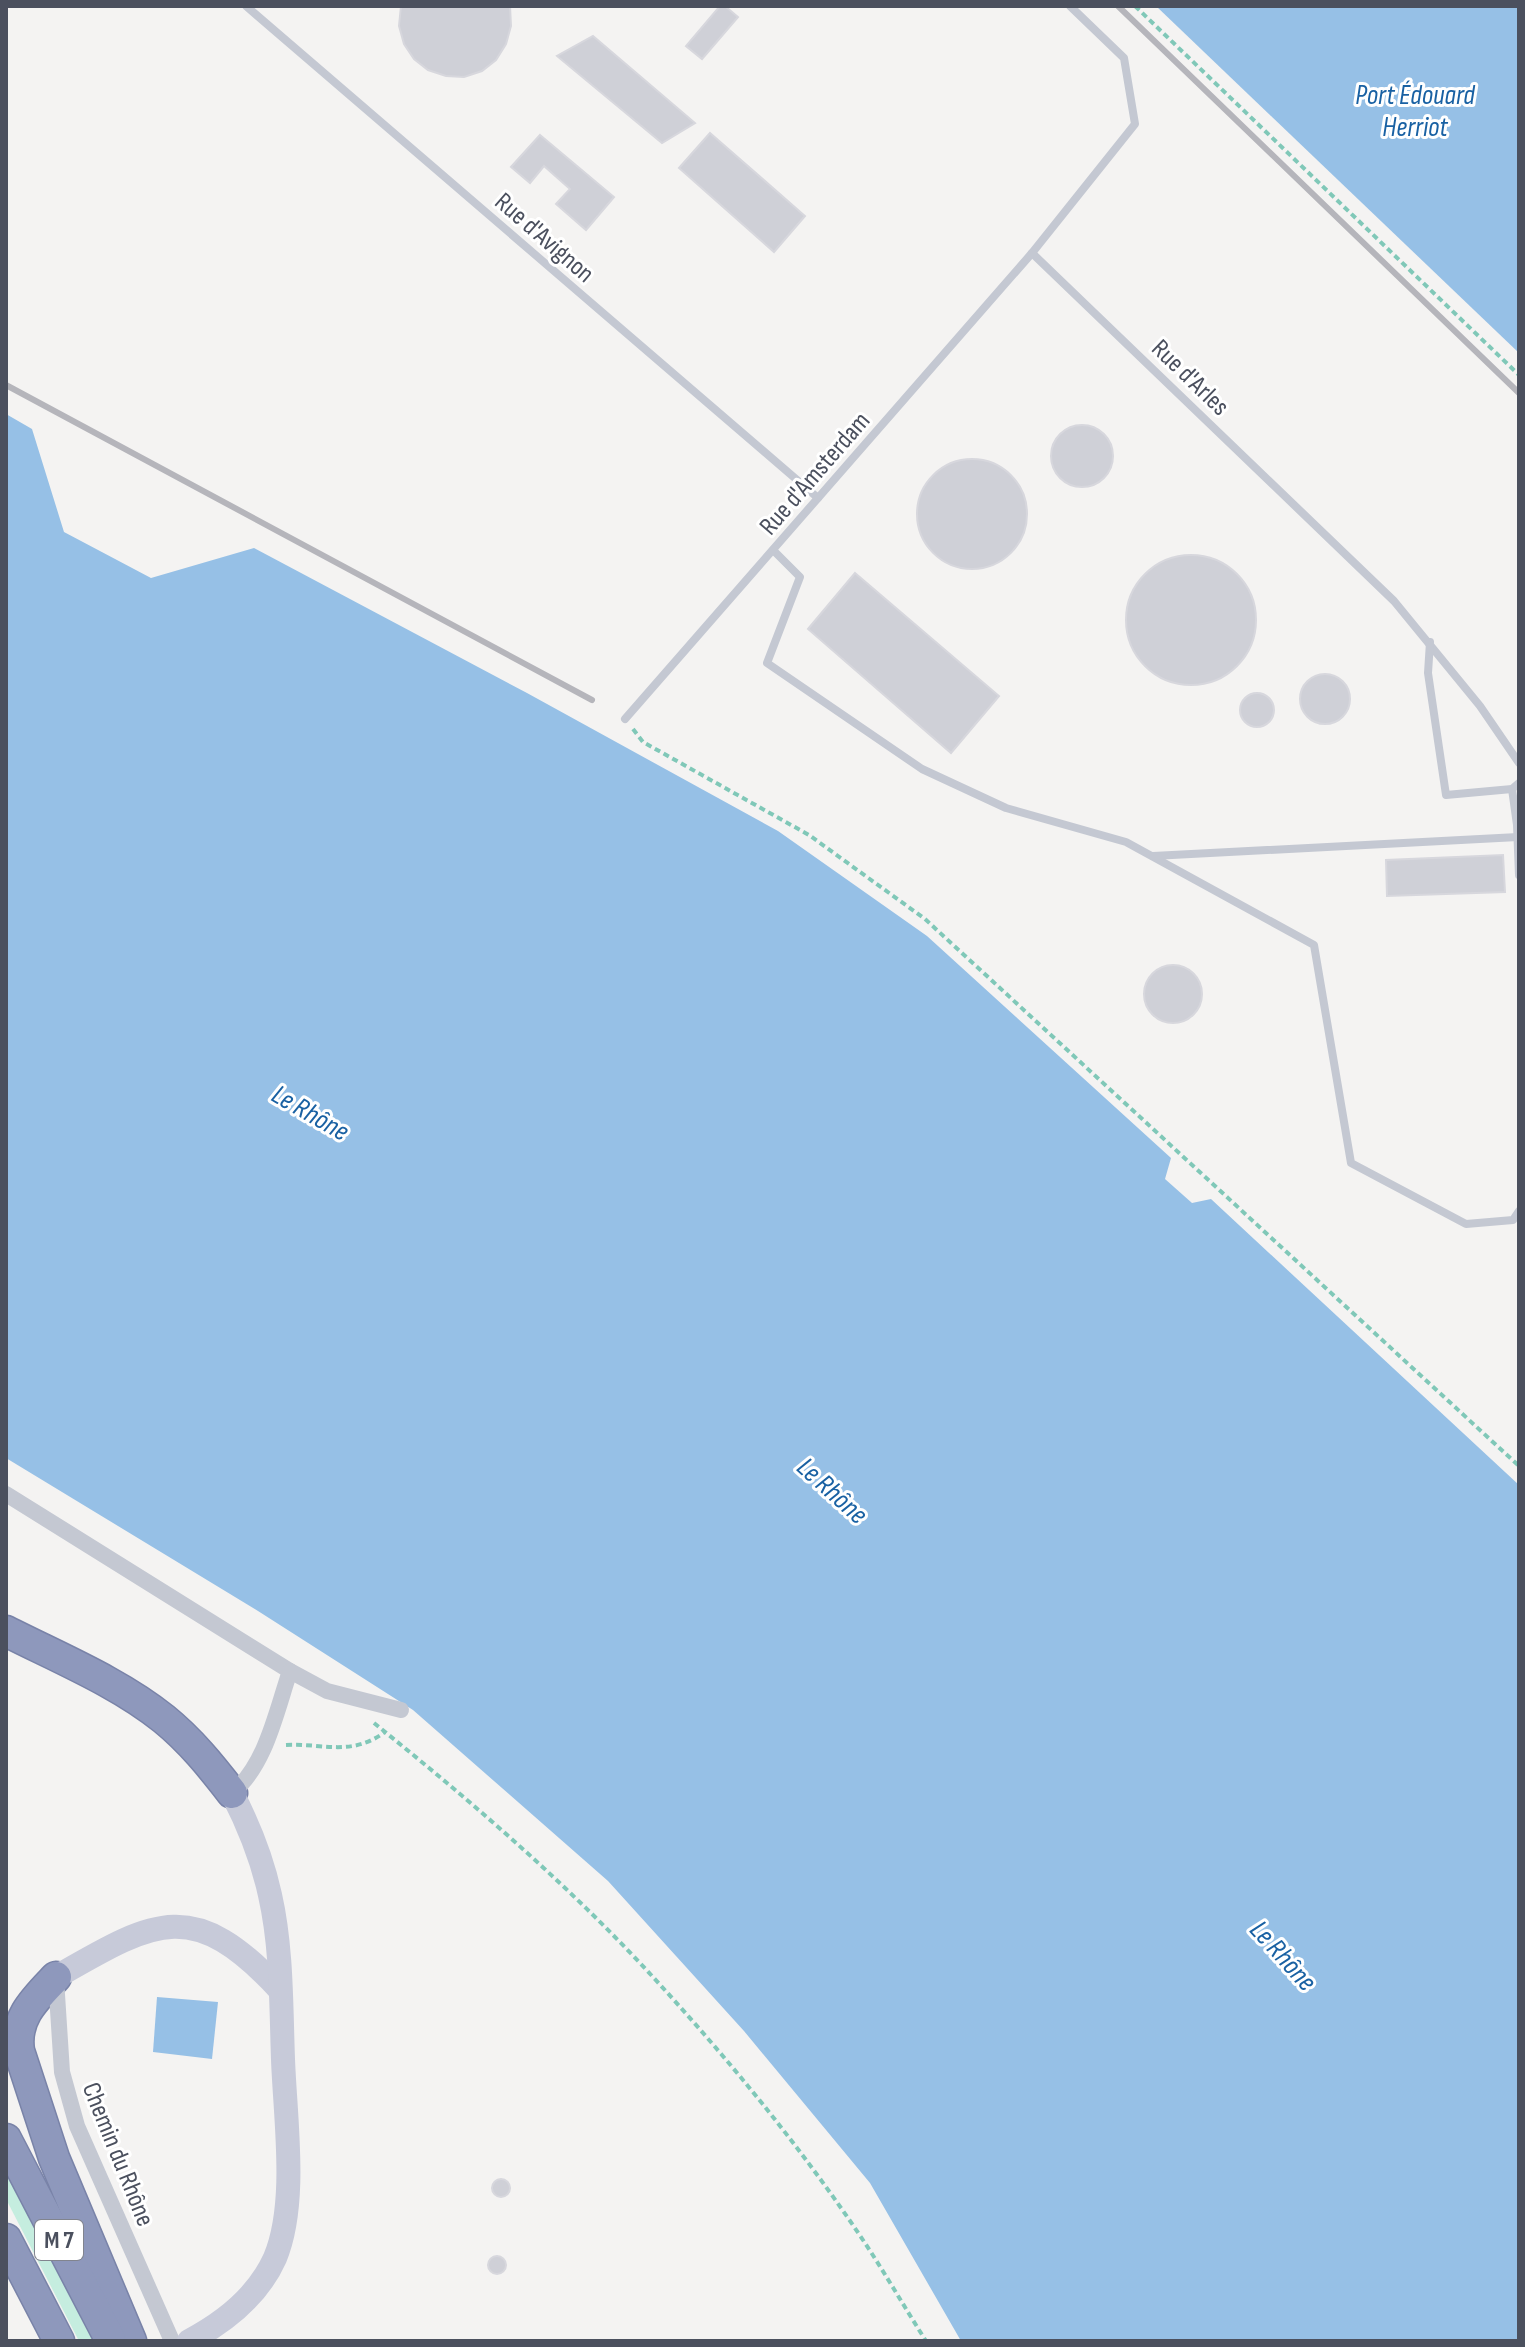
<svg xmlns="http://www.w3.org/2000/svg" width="1525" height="2347" viewBox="0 0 1525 2347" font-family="'Sofia Sans Condensed',sans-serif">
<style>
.green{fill:#c5eddf}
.water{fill:#96c0e6}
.building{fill:#cfd0d7;stroke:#d7d7dd;stroke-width:2}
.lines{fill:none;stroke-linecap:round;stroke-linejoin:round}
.highway-casing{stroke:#7983a8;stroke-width:33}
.path{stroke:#80c8b8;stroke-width:4;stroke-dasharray:6 4;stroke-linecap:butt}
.lane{stroke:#c4c8d2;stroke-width:8}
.street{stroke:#c4c8d2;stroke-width:16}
.secondary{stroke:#c7cad9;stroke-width:24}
.highway{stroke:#8e98bc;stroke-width:30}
.rail{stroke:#b5b5bb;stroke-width:6}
.labels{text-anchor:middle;stroke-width:6;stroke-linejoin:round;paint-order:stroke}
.shield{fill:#fff;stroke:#81848e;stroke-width:2}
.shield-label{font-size:24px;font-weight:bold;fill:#4b505e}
.street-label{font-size:26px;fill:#4b505e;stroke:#fff}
.water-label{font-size:28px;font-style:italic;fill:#1961a3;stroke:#fff}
</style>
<rect width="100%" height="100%" fill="#f4f3f2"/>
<!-- green -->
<polygon class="green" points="6,2172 93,2341 79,2341 6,2199"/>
<!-- water -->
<g class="water">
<polygon points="1156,6 1519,6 1519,353"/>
<polygon points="6,414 32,429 64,532 151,578 254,548 527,693 778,831 927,936 1171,1158 1165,1179 1192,1203 1211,1199 1519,1485 1519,2341 961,2341 870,2183 744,2031 608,1881 413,1710 258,1611 6,1458"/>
<polygon points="157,1997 218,2002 212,2059 153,2052"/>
</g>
<!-- building -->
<g class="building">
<polygon points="401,6 510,6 511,26 506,44 496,60 482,71 464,77 446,76 428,70 414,59 404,44 399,26"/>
<polygon points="720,6 725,6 738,17 702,59 686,46"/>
<polygon points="593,36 695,123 662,143 557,56"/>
<polygon points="710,133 805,216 774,252 679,168"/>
<polygon points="540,135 614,197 586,230 556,204 570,189 544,166 530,183 511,167"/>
<circle cx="1082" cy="456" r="31"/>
<circle cx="972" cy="514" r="55"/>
<circle cx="1191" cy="620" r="65"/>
<polygon points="855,573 999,696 951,753 808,629"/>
<circle cx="1325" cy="699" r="25"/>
<circle cx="1257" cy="710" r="17"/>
<polygon points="1503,855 1505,892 1387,896 1386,860"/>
<circle cx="1173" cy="994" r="29"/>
<circle cx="501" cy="2188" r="9"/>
<circle cx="497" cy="2265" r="9"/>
</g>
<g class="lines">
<defs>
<g id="highway">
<path d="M6 1631C59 1658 118 1682 164 1719 191 1741 211 1766 232 1793"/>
<path d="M56 1977C35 1999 14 2018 19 2051L54 2158 131 2341"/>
<polyline points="6,2139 110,2339"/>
<polyline points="6,2239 59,2341"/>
</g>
</defs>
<!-- highway casing -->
<use href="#highway" class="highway-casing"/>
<!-- path -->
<g class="path">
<polyline points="1135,6 1519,375"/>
<polyline points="633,729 643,742 809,835 925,919 1519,1466"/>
<path d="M374 1723C467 1798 558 1876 640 1963 721 2050 799 2144 865 2243 886 2275 905 2308 926 2341"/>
<path d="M286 1745C323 1743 351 1757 385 1732"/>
</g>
<!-- lane -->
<g class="lane">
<polyline points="246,6 818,498"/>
<polyline points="1070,6 1124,58 1135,124 1032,253 1394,601 1480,706 1519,763"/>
<polyline points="773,550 800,577 767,663 922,769 1006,808 1126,842 1314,945 1351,1163 1466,1224 1513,1220 1519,1211"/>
<polyline points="1430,642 1428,673 1446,795 1512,789 1519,783"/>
<polyline points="625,719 1032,253"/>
<polyline points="1512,789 1517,825 1519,875"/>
<polyline points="1153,856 1518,837"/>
</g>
<!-- street -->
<g class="street">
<path d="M6 1494 290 1671C276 1712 266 1765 232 1793"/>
<polyline points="290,1671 327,1691 401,1710"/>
<polyline points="56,1979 62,2072 77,2126 172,2341"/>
</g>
<!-- secondary -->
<g class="secondary">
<path d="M56 1977C155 1920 193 1896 280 1990"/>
<path d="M189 2341C225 2322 258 2296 275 2258 298 2203 285 2118 283 2059 281 2005 282 1948 270 1895 262 1858 249 1826 232 1793"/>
</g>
<!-- highway -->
<use href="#highway" class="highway"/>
<!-- rail -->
<g class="rail">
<polyline points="1118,6 1519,393"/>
<polyline points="6,385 592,700"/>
</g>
</g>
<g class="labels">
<!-- shield labels -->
<rect class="shield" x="35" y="2220" width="48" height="40" rx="6"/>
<g class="shield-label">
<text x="59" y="2248">M 7</text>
</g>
<!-- street labels -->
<g class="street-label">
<text transform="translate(545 237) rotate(41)" y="9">Rue d'Avignon</text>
<text transform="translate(1191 377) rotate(44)" y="9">Rue d'Arles</text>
<text transform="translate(814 473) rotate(-49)" y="9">Rue d'Amsterdam</text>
<text transform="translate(119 2154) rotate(68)" y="9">Chemin du Rhône</text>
</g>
<!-- water labels -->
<g class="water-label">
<text x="1415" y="104">Port Édouard<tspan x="1415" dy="32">Herriot</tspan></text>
<text transform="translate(311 1112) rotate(30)" y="10">Le Rhône</text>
<text transform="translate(833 1490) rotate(42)" y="10">Le Rhône</text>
<text transform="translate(1284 1955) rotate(48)" y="10">Le Rhône</text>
</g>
</g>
<!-- border -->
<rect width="1525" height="2347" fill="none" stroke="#4b505e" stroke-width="16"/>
</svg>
